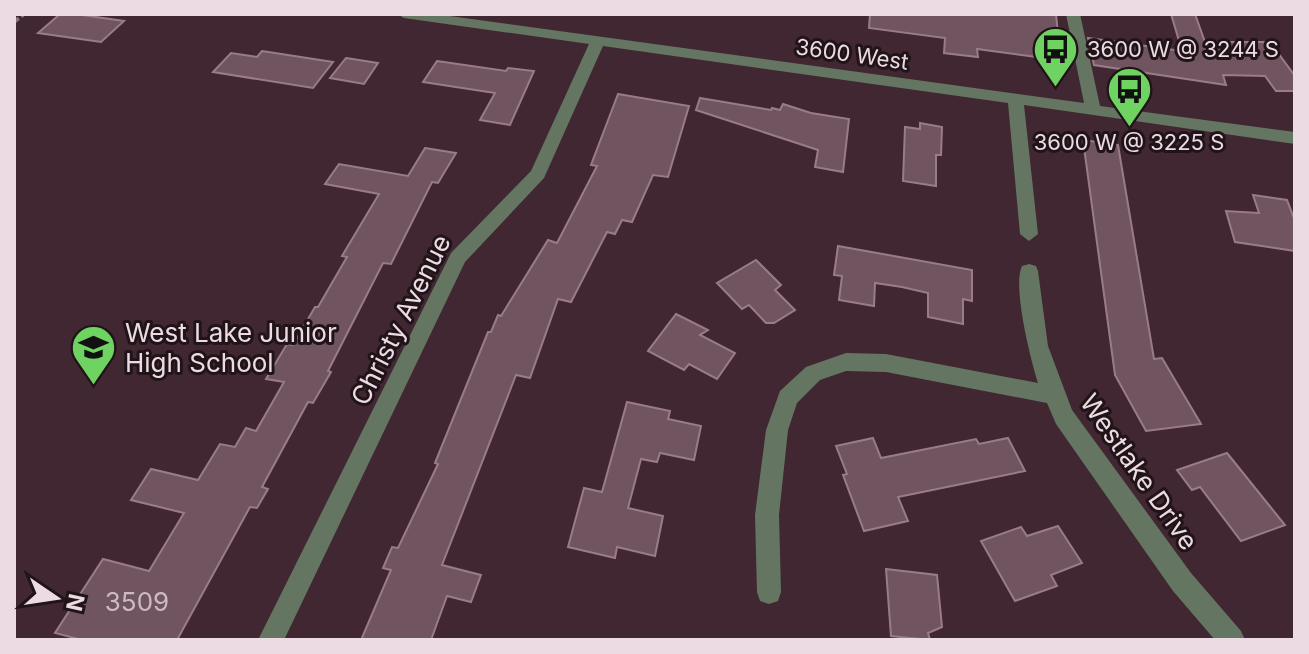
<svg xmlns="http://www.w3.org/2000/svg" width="1309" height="654" viewBox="0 0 1309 654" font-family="Inter,sans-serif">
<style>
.building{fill:#705460;stroke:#9a7c88;stroke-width:2}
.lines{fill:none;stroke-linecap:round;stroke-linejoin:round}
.path{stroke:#8b767f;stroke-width:4;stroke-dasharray:6 3;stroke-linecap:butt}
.minor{fill:#647662;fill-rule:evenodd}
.labels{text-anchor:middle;stroke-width:6;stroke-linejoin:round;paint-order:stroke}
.far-poi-label{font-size:22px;fill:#ecdbe2;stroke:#201419;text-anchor:start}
.far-street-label{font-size:22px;fill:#ecdbe2;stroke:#201419}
.street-label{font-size:26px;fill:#ecdbe2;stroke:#201419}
.poi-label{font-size:26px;fill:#ecdbe2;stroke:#201419;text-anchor:start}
.near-number-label{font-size:26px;fill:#cdb9c2}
</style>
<rect width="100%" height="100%" fill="#402732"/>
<!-- building -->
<g class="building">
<polygon points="60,14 75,14 124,21 101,42 38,33"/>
<polygon points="870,14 1056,14 1058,34 1067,35 1073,62 977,49 978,57 944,53 945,38 869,28"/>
<polygon points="1171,14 1195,14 1205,42 1270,42 1295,76 1295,91 1276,91 1265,76 1223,75 1226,85 1094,65 1088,38 1182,51"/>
<polygon points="262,51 333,62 313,88 213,72 231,53 257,57"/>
<polygon points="346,58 378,63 364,84 330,78"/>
<polygon points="437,61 506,71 508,68 534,71 510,125 480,120 495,93 423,82"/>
<polygon points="618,94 689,106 668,177 653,175 632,222 622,220 615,234 607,232 571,302 558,299 530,378 516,375 442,565 481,575 471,602 447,596 431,640 361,640 391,570 383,568 392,547 398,548 438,464 435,463 488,332 491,332 498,315 501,316 548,240 557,243 597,166 591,165"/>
<polygon points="700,98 771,110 772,108 780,110 783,104 811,113 849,119 843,172 815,167 818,150 696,110"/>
<polygon points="920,123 942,127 941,155 936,155 936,186 903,181 905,127 920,129"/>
<polygon points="1083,140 1118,145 1154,359 1162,358 1201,424 1146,431 1115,375"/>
<polygon points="425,148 456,153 438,183 432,182 391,264 383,263 328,371 331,372 313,403 308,402 262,487 268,489 257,508 250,507 177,640 82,640 55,633 103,559 149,571 184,513 131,500 151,469 198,480 220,444 235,447 246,428 256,431 284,382 266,379 287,344 293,345 315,307 318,307 347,257 342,256 379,194 325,184 339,164 408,176"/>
<polygon points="1253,195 1287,200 1295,221 1295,251 1235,242 1226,211 1259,213"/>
<polygon points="838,246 972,270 972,301 963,299 963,324 928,317 928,293 902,287 875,283 874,306 839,300 842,276 834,275"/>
<polygon points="756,260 781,285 775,290 795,310 774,323 766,323 749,305 742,309 717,283"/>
<polygon points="676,314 708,330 700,335 735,353 717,379 689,364 684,370 648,351"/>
<polygon points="627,402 670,411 668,419 701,426 694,460 660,453 657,462 641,459 628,508 663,516 655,556 617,547 615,558 568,547 584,488 602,492"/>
<polygon points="873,438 881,458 976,439 979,444 1008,438 1025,471 898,497 908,521 864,531 843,475 847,474 836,446"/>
<polygon points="1227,453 1264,499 1285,525 1241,541 1200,487 1192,490 1177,470"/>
<polygon points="1058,526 1082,563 1051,575 1057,586 1015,601 981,541 1021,527 1027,536"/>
<polygon points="886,569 937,575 942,627 928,633 930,640 891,636"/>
</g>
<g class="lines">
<!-- path -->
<polyline class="path" points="14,22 24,14"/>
<!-- minor -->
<g class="minor">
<polygon points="397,14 435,14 1084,103 1066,14 1080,14 1100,106 1295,132 1295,144 1024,105 1038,234 1029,241 1020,234 1008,103 603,46 544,178 465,262 284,640 258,640 451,253 531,171 589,44 404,18"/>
<path d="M1029 264 1036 266 1038 271 1048 346 1072 410 1191 573 1241 631 1245 640H1215L1173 591 1056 424 1047 403 886 372 846 371 820 380 797 403 788 430 779 515 781 592 778 601 769 604 760 601 757 592 755 515 766 430 780 391 806 367 846 353 886 354 1038 383C1031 361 1012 286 1022 266Z"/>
</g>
</g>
<!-- icons -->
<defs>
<symbol id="bus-pin" viewBox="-11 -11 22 30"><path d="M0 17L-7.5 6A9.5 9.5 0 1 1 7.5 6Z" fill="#6ed360" stroke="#201419"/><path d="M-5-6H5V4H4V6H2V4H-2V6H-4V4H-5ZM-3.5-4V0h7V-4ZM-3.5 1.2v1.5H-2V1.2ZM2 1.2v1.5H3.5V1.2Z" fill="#111"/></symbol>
<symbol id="school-pin" viewBox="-11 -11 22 30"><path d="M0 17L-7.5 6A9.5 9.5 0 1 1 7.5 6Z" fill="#6ed360" stroke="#201419"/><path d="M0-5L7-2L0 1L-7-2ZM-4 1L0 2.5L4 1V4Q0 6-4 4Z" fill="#111"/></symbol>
</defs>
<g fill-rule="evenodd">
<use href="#bus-pin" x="1030" y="24" width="51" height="69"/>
<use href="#bus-pin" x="1104" y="64" width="51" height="69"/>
<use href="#school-pin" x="68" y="322" width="51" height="69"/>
</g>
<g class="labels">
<!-- far-poi labels -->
<g class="far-poi-label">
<text x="1087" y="57">3600 W @ 3244 S</text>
<text x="1129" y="150" text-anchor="middle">3600 W @ 3225 S</text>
</g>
<!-- far-street labels -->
<g class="far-street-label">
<text transform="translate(852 54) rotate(8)" y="8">3600 West</text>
</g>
<!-- street labels -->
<g class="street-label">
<text transform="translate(401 320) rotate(-63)" y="9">Christy Avenue</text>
<text transform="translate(1139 472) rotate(55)" y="9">Westlake Drive</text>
</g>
<!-- poi labels -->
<g class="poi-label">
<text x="125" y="342">West Lake Junior<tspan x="125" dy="30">High School</tspan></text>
</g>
<!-- near-number labels -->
<g class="near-number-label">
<text x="137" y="611">3509</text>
</g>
</g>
<!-- border -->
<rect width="1309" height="654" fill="none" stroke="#ecdbe2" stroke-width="32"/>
<!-- north arrow -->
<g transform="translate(56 598) rotate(103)" stroke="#201419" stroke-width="6" paint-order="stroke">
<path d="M0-6L14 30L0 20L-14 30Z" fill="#ecdbe2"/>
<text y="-12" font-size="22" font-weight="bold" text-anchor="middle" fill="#ecdbe2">N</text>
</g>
</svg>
